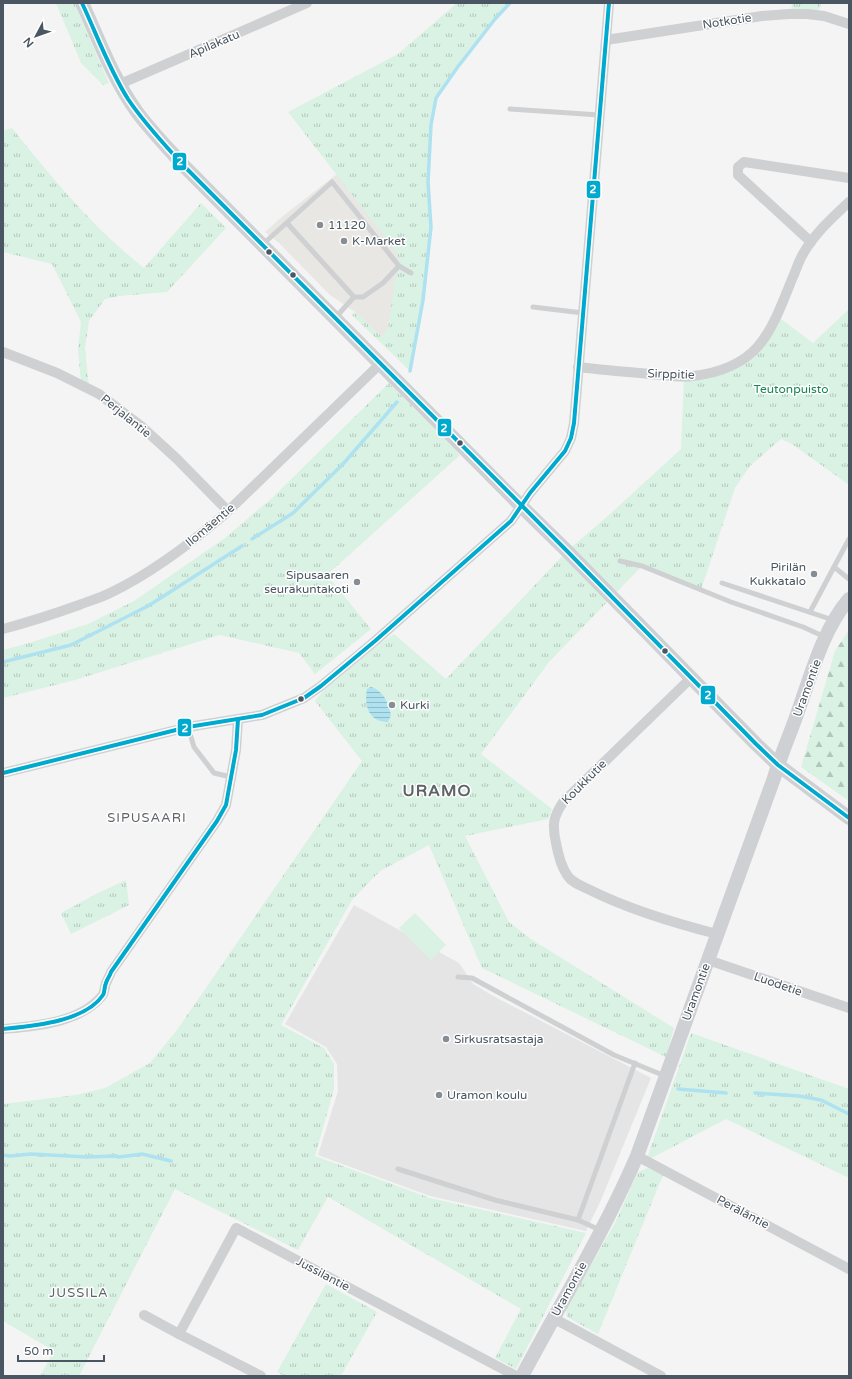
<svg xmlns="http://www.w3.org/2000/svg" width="852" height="1379" viewBox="0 0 852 1379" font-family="'Varela Round',sans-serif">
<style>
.commercial{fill:#e8e7e3}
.education{fill:#e6e5e6}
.grass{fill:url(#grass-tufts)}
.forest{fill:url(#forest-firs)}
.pitch{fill:#d9f2e3}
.water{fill:url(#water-rules)}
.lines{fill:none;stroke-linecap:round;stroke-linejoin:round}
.stream{stroke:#aee2f0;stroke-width:3.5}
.lane{stroke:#ced0d2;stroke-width:5}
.street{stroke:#ced0d2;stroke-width:10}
.secondary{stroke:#ced0d4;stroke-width:14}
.bus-1-casing{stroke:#fff;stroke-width:7}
.bus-1{stroke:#00a9ce;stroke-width:4}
.poi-dot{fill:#868d94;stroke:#fff;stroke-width:1.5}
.bus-dot{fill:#4a5661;stroke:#fff;stroke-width:1.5}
.labels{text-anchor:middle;stroke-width:3;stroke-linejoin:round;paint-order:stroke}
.street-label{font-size:12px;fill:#4a5661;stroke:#fff}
.poi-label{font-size:12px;fill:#4a5661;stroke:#fff;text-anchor:start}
.park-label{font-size:12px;fill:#17864f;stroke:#fff}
.neighbourhood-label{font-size:13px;letter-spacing:1px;fill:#5f6368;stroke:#fff}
.district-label{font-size:16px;font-weight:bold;letter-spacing:1px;fill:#5f6368;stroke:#fff}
.line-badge{stroke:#fff;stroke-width:1.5}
.badge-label{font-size:11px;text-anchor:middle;font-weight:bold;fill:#fff}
</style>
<defs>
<pattern id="grass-tufts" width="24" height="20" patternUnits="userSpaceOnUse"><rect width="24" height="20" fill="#d9f2e3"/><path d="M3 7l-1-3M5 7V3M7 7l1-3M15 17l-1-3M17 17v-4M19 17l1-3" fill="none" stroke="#b2c7bb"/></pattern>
<pattern id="forest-firs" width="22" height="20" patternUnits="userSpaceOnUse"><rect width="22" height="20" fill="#d9f2e3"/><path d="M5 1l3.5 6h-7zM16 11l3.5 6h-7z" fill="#b2c7bb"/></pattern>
<pattern id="water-rules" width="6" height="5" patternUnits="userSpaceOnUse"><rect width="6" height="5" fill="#aee2f0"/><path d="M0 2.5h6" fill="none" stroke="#90bac6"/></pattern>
</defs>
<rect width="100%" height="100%" fill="#f4f4f4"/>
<!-- commercial -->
<polygon class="commercial" points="337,174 402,255 388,329 382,337 355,312 330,295 279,243 265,232 283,216"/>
<!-- education -->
<polygon class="education" points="354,905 459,963 473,984 495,997 651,1078 601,1200 586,1231 430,1196 318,1155 338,1091 337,1064 326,1047 285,1024"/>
<!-- grass -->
<g class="grass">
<polygon points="56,3 74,3 109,83 103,85 81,63"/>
<polygon points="457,3 510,3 495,19 457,68 436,98 431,125 428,182 431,227 423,300 410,371 352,315 355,312 382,337 388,329 395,280 399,266 398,254 288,112 398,54"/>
<polygon points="792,3 821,3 818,15 791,14"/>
<path d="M12 128C52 178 93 228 144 268L201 203 226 228 167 292 119 296 105 299 89 321 85 348 89 387 81 383 78 349 81 322 52 264 3 252V131Z"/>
<polygon points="849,309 849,445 847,448 849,450 849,485 792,444 781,439 750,466 735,488 701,590 642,566 549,662 481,754 552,809 548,819 465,836 509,922 531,939 674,1028 666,1057 482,968 429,845 380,871 352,900 281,1025 324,1048 334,1064 334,1089 315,1156 430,1198 586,1233 516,1369 495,1358 521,1309 328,1197 298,1250 175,1189 79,1376 40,1376 54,1351 3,1321 3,1104 76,1095 105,1088 150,1063 177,1030 362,761 315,701 324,690 379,644 394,634 446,679 567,551 609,515 681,449 684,376 742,360 777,316 813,343"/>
<polygon points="389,383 460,455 327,575 371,629 315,674 299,653 220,635 75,680 3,698 3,650 29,643 88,624 134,601 225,538 272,498"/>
<polygon points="126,880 129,905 71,934 61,913 98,893"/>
<polygon points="691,1033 849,1089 849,1178 726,1119 646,1161"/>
<polygon points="648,1168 663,1175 598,1334 567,1317 566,1309 615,1223 638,1172"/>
<polygon points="326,1284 377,1312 341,1376 284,1376 277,1372"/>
</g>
<!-- forest -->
<polygon class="forest" points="849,630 849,801 801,767 835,651"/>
<!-- pitch -->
<polygon class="pitch" points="415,913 446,945 431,960 399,928"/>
<!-- water -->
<path class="water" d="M371 687C384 691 388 703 391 715L388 722C368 722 364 705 367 689Z"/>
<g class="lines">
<!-- stream -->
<g class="stream">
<polyline points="410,371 423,300 431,227 428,182 431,125 436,98 457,68 495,19 510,3"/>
<polyline points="252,539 293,513 343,464 397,402"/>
<polyline points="3,662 71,645 148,606 242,546"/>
<polyline points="678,1089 726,1093"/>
<polyline points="755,1093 799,1096 821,1100 849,1114"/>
<polyline points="3,1155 10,1156 31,1154 87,1157 115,1156 119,1157 142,1154 171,1161"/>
</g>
<!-- lane -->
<g class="lane">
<polyline points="510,109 599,115"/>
<polyline points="287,223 354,297 336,317"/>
<polyline points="263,244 332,182 399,266 411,273"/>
<polyline points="354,297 363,297 383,283 399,266"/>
<polyline points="533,307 583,313"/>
<polyline points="620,561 642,566 731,602 803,627 825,637"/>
<polyline points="834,567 849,539"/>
<polyline points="722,583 833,620"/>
<polyline points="810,612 834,567 849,579"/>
<polyline points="188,727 194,747 214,773 231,777"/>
<polyline points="458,977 472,978 614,1055 665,1076"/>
<polyline points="398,1169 495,1200 578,1220 600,1230"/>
<polyline points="578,1220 635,1063"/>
</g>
<!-- street -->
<g class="street">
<polyline points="606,40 762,16 789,14 807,14 824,16 849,24"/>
<polyline points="120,84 307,3"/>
<polyline points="811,242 738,175 738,167 744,162 849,178"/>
<polyline points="3,352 57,373 99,394 141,426 177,459 228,511"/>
<path d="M578 367C603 370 627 372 651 374 665 375 680 378 693 376 759 368 770 334 792 279 796 271 798 262 803 254 814 234 832 218 849 202"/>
<path d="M3 629C29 622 54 614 79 605 89 601 100 598 110 593 152 573 190 544 225 514L381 363"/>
<path d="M691 678 564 801C553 816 552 825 556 843 558 854 561 866 567 875 572 883 582 886 590 890 630 910 674 923 717 934"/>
<polyline points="3,773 188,727 262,715 304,698 321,686 375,641 511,521 530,493 565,451 571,438 574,423 609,3"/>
<polyline points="708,960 849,1008"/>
<path d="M3 1029C35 1026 79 1023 101 997 105 994 104 988 106 983 108 979 110 975 111 972L217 821 226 805 236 750 238 719"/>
<polyline points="637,1156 849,1269"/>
<polyline points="144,1315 179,1334"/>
<polyline points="553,1318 661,1376"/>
<polyline points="261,1376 179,1334 236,1228 516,1376"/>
</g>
<!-- secondary -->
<g class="secondary">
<path d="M82 3C99 40 113 79 137 112 151 131 168 148 183 165L522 507 567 551 756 744 778 765 849 818"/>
<path d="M522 1376C561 1303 604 1232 637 1156L774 778C780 757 789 737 796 717 810 679 822 630 849 599"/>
</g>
<defs>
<g id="bus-1">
<path d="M82 3C97 35 109 69 128 99 144 123 164 144 183 165L567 551 756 744 778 765 849 818"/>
<polyline points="3,773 188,727 262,715 304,698 321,686 375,641 511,521 530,493 565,451 571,438 574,423 609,3"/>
<path d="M3 1029C32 1026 85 1022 103 995 105 992 104 987 106 983 107 979 110 976 111 972L217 821 226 805 236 750 238 719"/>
</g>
</defs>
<!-- bus-1 casing -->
<use href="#bus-1" class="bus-1-casing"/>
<!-- bus-1 -->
<use href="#bus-1" class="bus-1"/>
</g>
<!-- markers -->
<g class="poi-dot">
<circle cx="320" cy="225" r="4"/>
<circle cx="344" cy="241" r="4"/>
<circle cx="814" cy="574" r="4"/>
<circle cx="357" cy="582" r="4"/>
<circle cx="392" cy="705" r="4"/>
<circle cx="446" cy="1039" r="4"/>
<circle cx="439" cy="1095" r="4"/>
</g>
<g class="bus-dot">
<circle cx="269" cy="252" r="3.5"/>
<circle cx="293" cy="275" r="3.5"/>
<circle cx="460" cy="443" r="3.5"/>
<circle cx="665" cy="651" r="3.5"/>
<circle cx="301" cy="699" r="3.5"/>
</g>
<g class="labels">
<!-- street labels -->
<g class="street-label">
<text transform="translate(727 21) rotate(-9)" y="4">Notkotie</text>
<text transform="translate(214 44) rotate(-23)" y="4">Apilakatu</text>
<text transform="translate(671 374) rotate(2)" y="4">Sirppitie</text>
<text transform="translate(126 416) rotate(39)" y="4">Perjalantie</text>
<text transform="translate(210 525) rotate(-40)" y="4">Ilomäentie</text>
<text transform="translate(807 688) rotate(-70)" y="4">Uramontie</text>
<text transform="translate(584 782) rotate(-45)" y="4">Koukkutie</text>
<text transform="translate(778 984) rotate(19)" y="4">Luodetie</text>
<text transform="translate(696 992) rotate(-70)" y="4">Uramontie</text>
<text transform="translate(743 1212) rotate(28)" y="4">Peräläntie</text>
<text transform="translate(323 1274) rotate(28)" y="4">Jussilantie</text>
<text transform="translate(569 1289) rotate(-61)" y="4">Uramontie</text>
</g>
<!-- poi labels -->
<g class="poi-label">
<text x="328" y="229">11120</text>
<text x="352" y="245">K-Market</text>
<text x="806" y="571" text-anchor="end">Pirilän<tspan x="806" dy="14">Kukkatalo</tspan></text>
<text x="349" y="579" text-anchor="end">Sipusaaren<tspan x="349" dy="14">seurakuntakoti</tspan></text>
<text x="400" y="709">Kurki</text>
<text x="454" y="1043">Sirkusratsastaja</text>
<text x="447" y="1099">Uramon koulu</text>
</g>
<!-- park labels -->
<g class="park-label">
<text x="791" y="393">Teutonpuisto</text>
</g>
<!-- neighbourhood labels -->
<g class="neighbourhood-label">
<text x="147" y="822">SIPUSAARI</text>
<text x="79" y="1297">JUSSILA</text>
</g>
<!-- district labels -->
<g class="district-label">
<text x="437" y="796">URAMO</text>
</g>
</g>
<g class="line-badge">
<rect x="172" y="152" width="15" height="19" rx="4" fill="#00a9ce"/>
<rect x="586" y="180" width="15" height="19" rx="4" fill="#00a9ce"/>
<rect x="437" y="418" width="15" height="19" rx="4" fill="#00a9ce"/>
<rect x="700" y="685" width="16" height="20" rx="4" fill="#00a9ce"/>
<rect x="177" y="718" width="15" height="19" rx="4" fill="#00a9ce"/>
</g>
<g class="badge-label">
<text x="180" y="165">2</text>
<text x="593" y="193">2</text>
<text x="444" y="432">2</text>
<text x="708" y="699">2</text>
<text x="185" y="732">2</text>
</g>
<!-- border -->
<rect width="852" height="1379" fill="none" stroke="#4a5661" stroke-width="8"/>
<!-- north arrow -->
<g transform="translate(36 36) rotate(229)" stroke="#ffffff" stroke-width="3" paint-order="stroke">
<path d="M0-3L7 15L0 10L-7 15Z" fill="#4a5661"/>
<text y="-6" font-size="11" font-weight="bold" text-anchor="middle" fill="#4a5661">N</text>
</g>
<!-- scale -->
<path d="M18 1355v6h86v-6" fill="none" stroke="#4a5661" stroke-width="2"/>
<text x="24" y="1355" font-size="12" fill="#4a5661" stroke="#ffffff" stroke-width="3" paint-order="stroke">50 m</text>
</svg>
